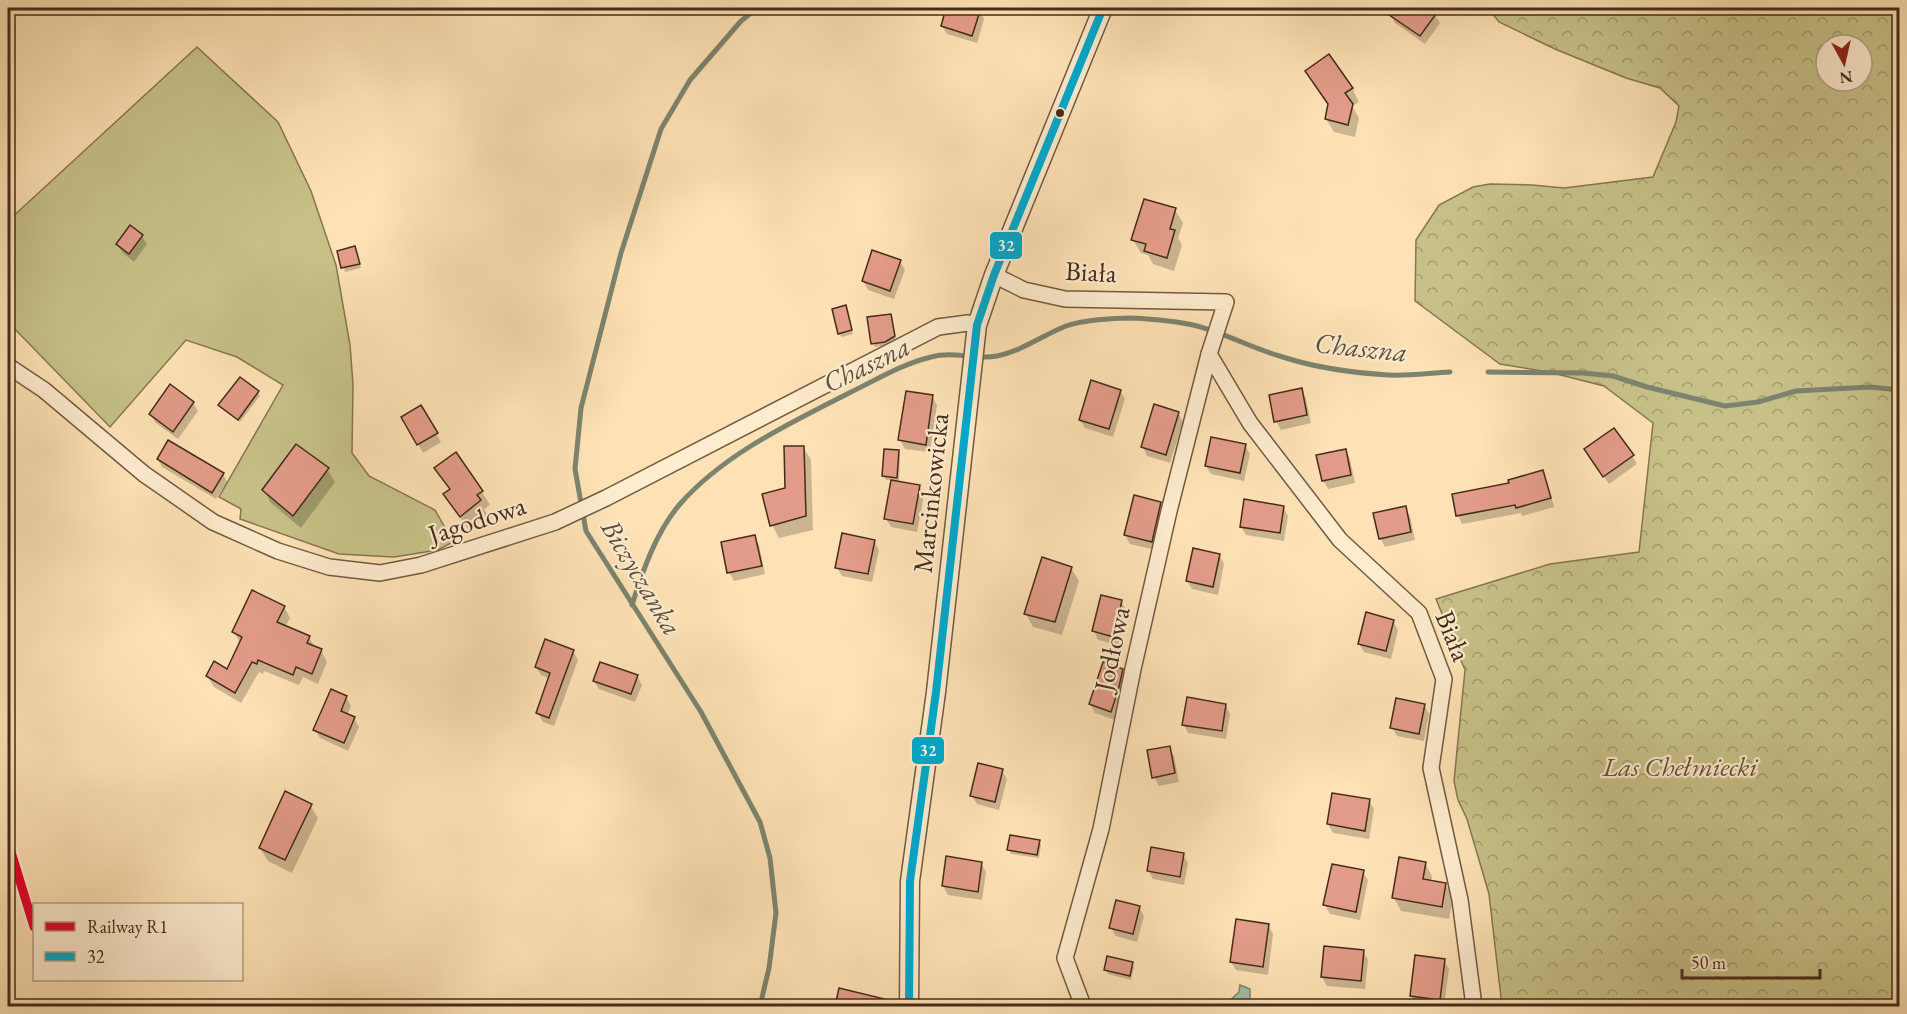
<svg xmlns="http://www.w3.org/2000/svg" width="1907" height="1014" viewBox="0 0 1907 1014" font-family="'EB Garamond',serif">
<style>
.green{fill:#c7c188;stroke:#867651;stroke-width:1.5}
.forest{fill:url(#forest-crowns);stroke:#867651;stroke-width:1.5;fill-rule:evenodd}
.water{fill:#a1bfa8;stroke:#7c846f;stroke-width:1.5}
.shadow{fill:#0003}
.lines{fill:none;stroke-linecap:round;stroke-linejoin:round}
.stream{stroke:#7c846f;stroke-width:5}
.building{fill:#e39c89;stroke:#442c1a;stroke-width:1.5}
.minor-casing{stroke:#725a41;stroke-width:18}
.tertiary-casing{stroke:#725a41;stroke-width:21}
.minor{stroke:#feeccf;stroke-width:15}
.tertiary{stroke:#feeccf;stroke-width:18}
.bus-1-casing{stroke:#feeccf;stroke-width:12}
.bus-1{stroke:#00a9ce;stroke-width:8}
.rail-1-casing{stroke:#feeccf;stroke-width:14}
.rail-1{stroke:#e4002b;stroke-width:9}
.bus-dot{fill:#442c1a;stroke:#feeccf;stroke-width:2}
.labels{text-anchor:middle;stroke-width:4.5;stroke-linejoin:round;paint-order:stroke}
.street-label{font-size:27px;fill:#442c1a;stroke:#feeccf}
.park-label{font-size:27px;font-style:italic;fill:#655136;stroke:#feeccf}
.water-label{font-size:28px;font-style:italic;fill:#5b513e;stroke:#feeccf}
.line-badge{stroke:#feeccf;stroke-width:2}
.badge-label{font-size:16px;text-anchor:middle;font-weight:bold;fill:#fff}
</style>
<defs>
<pattern id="forest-crowns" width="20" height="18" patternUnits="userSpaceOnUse" patternTransform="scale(1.5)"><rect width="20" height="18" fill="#c7c188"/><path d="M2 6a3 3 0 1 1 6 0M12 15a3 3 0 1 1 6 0" fill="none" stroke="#a39d6e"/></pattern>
</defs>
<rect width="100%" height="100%" fill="#fee2b5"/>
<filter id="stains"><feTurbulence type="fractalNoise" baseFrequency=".00333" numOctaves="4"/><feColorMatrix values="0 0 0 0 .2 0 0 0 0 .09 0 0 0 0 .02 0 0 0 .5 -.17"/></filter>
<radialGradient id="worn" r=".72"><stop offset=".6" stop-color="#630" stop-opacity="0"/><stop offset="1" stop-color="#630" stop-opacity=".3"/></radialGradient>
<!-- green -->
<polygon class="green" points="197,47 278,122 311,191 336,265 350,345 353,384 352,453 369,476 435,510 453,542 438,550 394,557 339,554 240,519 241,509 219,497 283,385 237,357 186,340 110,427 8,322 8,221"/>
<!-- forest -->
<path class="forest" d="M1488 8H1899V1006H1502L1489 894 1467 819 1458 800 1454 781 1465 670 1436 599 1550 564 1639 552 1653 423 1604 386 1549 372 1500 364 1415 301 1416 240 1439 205 1473 187 1490 184 1532 185 1564 188 1653 177 1676 122 1679 106 1660 88 1626 78 1555 49 1499 22ZM1826 45H1862V81H1826Z"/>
<!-- water -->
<polygon class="water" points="1240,985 1250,989 1250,998 1241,1006 1224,1006 1239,992"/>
<!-- shadow -->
<g class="shadow">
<polygon points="948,8 971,8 979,10 984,19 977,43 947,34 942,26"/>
<polygon points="1395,8 1424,8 1435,15 1440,23 1425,44 1395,23 1390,14"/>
<polygon points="1307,71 1352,88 1359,102 1352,106 1359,118 1355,137 1334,132 1326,119 1330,105"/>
<polygon points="1175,210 1183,223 1178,238 1182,245 1174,271 1153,264 1148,255 1141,253 1133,240"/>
<polygon points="142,236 147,244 134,262 123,253 118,245"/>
<polygon points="339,252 356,252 361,268 345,272"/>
<polygon points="900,261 905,270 894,299 868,290 863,281"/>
<polygon points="845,307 853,334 842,337 839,334"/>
<polygon points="891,315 896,340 887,345 875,347 873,343"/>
<polygon points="240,379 258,392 260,396 240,422 222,409 220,405"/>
<polygon points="1302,390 1306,399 1311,423 1281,430 1276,421"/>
<polygon points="1120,391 1125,399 1113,437 1085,428 1080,420"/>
<polygon points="932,396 937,405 930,452 905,449 900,440"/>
<polygon points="193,403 198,411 178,439 156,423 151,415"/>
<polygon points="421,407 441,442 423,453 403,417"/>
<polygon points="1178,413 1183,422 1170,463 1147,456 1143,447"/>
<polygon points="1245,445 1250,454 1244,481 1211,474 1206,466"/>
<polygon points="803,447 811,460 813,530 779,538 772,525"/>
<polygon points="1345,450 1350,459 1355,483 1328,489 1323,480"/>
<polygon points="898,451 900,455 899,483 919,486 924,495 917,532 891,527 886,519 893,480 886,480 884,476"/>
<polygon points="1632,456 1637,464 1609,484 1591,458"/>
<polygon points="158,460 223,474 227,482 216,499 162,467"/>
<polygon points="436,468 482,492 490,505 484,509 487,514 468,529 445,494 450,490"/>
<polygon points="327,469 335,482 301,528 271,503 264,490"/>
<polygon points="1542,472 1547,481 1554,507 1522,516 1521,513 1462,524 1458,515 1511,484"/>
<polygon points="1160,503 1165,512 1156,550 1130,544 1125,535"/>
<polygon points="1283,507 1288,516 1284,541 1246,535 1241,527"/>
<polygon points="1405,507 1410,516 1415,540 1385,547 1380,538"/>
<polygon points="754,537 759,545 765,574 734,581 729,572"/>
<polygon points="874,541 879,550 872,582 842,576 837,568"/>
<polygon points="1219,555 1224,564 1218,595 1192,589 1187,581"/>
<polygon points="1071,568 1079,581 1062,635 1033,627 1026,614"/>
<polygon points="1121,602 1126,610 1118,645 1098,640 1094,631"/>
<polygon points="284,607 290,618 285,627 309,637 315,648 321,650 327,662 318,684 303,677 299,685 264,671 263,674 259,672 241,703 214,687 207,676 228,671 240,643 234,632"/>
<polygon points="1393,621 1398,630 1391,659 1364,652 1359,644"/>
<polygon points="573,651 578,660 554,726 543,722 538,713 550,679 541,675 536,667"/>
<polygon points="1122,670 1127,679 1115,720 1095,713 1090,704"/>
<polygon points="637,676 642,685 635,702 599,689 594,681"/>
<polygon points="346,697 351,706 347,715 354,718 359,727 348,751 320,738 315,730"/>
<polygon points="1226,705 1230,714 1226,739 1188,733 1184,725"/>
<polygon points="1424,705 1429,714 1424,741 1397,736 1392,727"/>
<polygon points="1169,748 1174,756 1179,782 1159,786 1154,777"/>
<polygon points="1002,771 1007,779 999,810 977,804 972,796"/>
<polygon points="1369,800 1374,809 1369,839 1333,833 1328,824"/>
<polygon points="310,805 318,818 292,873 268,861 260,848"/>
<polygon points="1039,842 1041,845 1039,858 1011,854 1009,850"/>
<polygon points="1183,855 1188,863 1184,885 1153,879 1148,870"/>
<polygon points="981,863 986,872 982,900 948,895 943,886"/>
<polygon points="1425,863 1432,876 1431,882 1445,884 1453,898 1449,919 1401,911 1394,898"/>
<polygon points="1363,872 1368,880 1360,920 1330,914 1325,905"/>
<polygon points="1139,907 1144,916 1137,942 1116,936 1111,928"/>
<polygon points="1268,925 1273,934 1268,975 1236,970 1231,962"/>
<polygon points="1363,951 1368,960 1365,989 1327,986 1322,977"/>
<polygon points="1444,960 1449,969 1444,1006 1416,1004 1411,996"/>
<polygon points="1132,964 1134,967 1131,980 1108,974 1106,970"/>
</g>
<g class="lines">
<!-- stream -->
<g class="stream">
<polyline points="757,8 741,21 690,80 661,129 621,253 581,408 575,469 586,531 701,712 760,822 770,858 776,913 769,968 760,1006"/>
<polyline points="1488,372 1583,373 1613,376 1647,387 1725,406 1758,402 1796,391 1870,387 1900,390"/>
<path d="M632 605C643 570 656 532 680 504 725 453 791 423 849 393 876 380 902 364 931 357 953 351 975 360 997 356 1022 351 1043 335 1066 326 1083 320 1113 318 1131 318 1153 319 1177 321 1197 326 1227 334 1256 350 1286 358 1318 368 1355 373 1388 375 1409 376 1429 373 1450 372"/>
</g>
</g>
<!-- building -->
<g class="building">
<polygon points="946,8 981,8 972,36 941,26"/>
<polygon points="1379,8 1427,8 1436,14 1420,36"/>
<polygon points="1329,54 1353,88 1345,93 1353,104 1348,125 1325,119 1328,104 1305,71"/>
<polygon points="1144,199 1176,208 1170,229 1175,230 1167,258 1144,251 1146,244 1131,240"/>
<polygon points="130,225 143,235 129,254 116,244"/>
<polygon points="355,246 360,264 341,268 337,251"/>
<polygon points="872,250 901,260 890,291 862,281"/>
<polygon points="846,305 852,330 838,334 832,309"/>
<polygon points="891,314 895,336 885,342 871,344 867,317"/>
<polygon points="240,377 259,391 238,420 218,405"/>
<polygon points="1091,380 1121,390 1109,429 1079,420"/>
<polygon points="170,384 194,402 173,432 149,414"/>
<polygon points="1302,388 1307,415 1274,422 1269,395"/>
<polygon points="906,391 933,395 926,445 898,440"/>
<polygon points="1154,404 1179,412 1166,455 1141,447"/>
<polygon points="421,405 438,433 417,445 401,417"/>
<polygon points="1614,428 1634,455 1603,477 1584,449"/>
<polygon points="1211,437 1246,444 1240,473 1205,466"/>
<polygon points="168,440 224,473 212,493 157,459"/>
<polygon points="296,444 329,468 293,516 262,490"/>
<polygon points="784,446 804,446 806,516 770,526 762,494 785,488"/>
<polygon points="884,449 899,450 897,478 882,476"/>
<polygon points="1346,449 1351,475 1322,481 1316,455"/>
<polygon points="456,452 483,491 477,495 481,500 460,517 443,494 450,489 434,468"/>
<polygon points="1543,470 1551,498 1516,508 1515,505 1456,516 1452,494 1509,483 1508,480"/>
<polygon points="891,480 920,485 913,524 884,519"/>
<polygon points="1134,495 1161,502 1152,542 1124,535"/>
<polygon points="1244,499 1284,506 1280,533 1240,527"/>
<polygon points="1406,506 1411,532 1379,539 1373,513"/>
<polygon points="842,533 875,540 868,574 835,568"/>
<polygon points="755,535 762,566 727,573 721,542"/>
<polygon points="1193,548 1220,554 1213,587 1186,581"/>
<polygon points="1042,557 1072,567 1055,622 1024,614"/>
<polygon points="252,590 285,606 277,622 310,636 307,643 322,649 312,674 296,667 293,675 258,660 257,664 252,662 235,693 206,676 214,661 227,669 242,637 232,632"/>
<polygon points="1101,595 1122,600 1114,637 1092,631"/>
<polygon points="1366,612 1394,620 1386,651 1358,644"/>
<polygon points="545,639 574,650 549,718 536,713 550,673 535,667"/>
<polygon points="600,662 638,675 631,694 593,681"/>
<polygon points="1103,662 1123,669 1119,687 1111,712 1089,704"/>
<polygon points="331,689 347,696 341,711 355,717 344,743 313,730"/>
<polygon points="1187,697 1226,704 1222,731 1182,725"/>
<polygon points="1396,698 1425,704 1419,734 1390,728"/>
<polygon points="1170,746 1175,773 1152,778 1147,750"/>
<polygon points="978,763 1003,769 995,802 970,796"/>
<polygon points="285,791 312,804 285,860 259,848"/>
<polygon points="1332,793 1370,799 1365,831 1327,824"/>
<polygon points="1010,835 1040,840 1037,855 1007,850"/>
<polygon points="1151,847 1184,853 1180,877 1147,871"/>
<polygon points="946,856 982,862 978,892 942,886"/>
<polygon points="1399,857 1426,862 1423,879 1446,883 1442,907 1392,898"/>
<polygon points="1332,864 1364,870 1356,912 1323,905"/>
<polygon points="1116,900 1140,906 1133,934 1109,928"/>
<polygon points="1236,919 1269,924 1263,967 1230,962"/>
<polygon points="1324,946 1364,950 1361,981 1321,977"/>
<polygon points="1415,955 1445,959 1440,1000 1410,996"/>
<polygon points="1107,956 1133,962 1130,976 1104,970"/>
<polygon points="839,988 893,1001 893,1006 835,1006"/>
</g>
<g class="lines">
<defs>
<g id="minor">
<polyline points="994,275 1024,290 1065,299 1226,302 1209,354 1169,511 1133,669 1101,829 1065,958 1083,1006"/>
<polyline points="1209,354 1250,423 1340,540 1419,613 1444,679 1431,768 1460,900 1474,1006"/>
<polyline points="8,366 44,390 144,474 213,522 278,551 329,567 380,573 421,565 555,522 606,498 938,327 968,323 977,325"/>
</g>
<polyline id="tertiary" points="909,1006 910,881 936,692 977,325 994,275 1103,8"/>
</defs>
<!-- minor casing -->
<use href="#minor" class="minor-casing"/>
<!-- tertiary casing -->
<use href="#tertiary" class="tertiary-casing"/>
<!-- minor -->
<use href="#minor" class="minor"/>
<!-- tertiary -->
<use href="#tertiary" class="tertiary"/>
<defs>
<polyline id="bus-1" points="909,1006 910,881 936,692 977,325 994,275 1103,8"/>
</defs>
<!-- bus-1 casing -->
<use href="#bus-1" class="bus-1-casing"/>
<!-- bus-1 -->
<use href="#bus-1" class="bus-1"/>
<defs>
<polyline id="rail-1" points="8,842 34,927"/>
</defs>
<!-- rail-1 casing -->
<use href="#rail-1" class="rail-1-casing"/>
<!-- rail-1 -->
<use href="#rail-1" class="rail-1"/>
</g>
<!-- markers -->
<circle class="bus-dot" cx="1060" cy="113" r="5"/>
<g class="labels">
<!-- street labels -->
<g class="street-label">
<text transform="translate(1091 272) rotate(3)" y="9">Biała</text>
<text transform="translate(931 493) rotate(-84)" y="9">Marcinkowicka</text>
<text transform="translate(477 520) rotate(-18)" y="9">Jagodowa</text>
<text transform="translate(1453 636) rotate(68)" y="9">Biała</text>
<text transform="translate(1112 649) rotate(-78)" y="9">Jodłowa</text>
</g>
<!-- park labels -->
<g class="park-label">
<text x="1680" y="776">Las Chełmiecki</text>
</g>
<!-- water labels -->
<g class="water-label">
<text transform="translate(1361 347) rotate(6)" y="10">Chaszna</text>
<text transform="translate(866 364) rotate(-26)" y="10">Chaszna</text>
<text transform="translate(642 577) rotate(59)" y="10">Biczyczanka</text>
</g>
</g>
<g class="line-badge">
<rect x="989" y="231" width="34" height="29" rx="6" fill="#00a9ce"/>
<rect x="911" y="736" width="34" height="29" rx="6" fill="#00a9ce"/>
</g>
<g class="badge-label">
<text x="1006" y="251">32</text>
<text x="928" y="756">32</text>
</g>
<!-- margin -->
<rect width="1907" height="1014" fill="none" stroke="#fee2b5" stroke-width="30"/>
<rect x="9" y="9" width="1889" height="996" fill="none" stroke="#442c1a" stroke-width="3"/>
<rect x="15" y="15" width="1877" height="984" fill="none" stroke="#442c1a" stroke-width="1.5"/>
<!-- legend -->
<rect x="33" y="903" width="210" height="78" fill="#feeccf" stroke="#b49f87" stroke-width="1.5"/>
<rect x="45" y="922" width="30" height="9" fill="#e4002b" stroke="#b49f87" stroke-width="1.5"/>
<text x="87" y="933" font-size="18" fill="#442c1a">Railway R1</text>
<rect x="45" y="952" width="30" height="9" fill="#00a9ce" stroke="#b49f87" stroke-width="1.5"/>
<text x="87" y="963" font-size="18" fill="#442c1a">32</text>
<!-- north arrow -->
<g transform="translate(1844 63) rotate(172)"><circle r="28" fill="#feeccf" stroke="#b49f87" stroke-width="1.5"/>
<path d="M0-4.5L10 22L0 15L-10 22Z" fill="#8f2418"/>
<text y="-9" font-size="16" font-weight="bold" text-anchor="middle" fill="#442c1a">N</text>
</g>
<!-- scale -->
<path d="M1682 969v9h138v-9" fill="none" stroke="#442c1a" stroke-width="3"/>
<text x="1691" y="969" font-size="18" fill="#442c1a" stroke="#feeccf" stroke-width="4.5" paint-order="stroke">50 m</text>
<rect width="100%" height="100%" filter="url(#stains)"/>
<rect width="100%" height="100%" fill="url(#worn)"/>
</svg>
